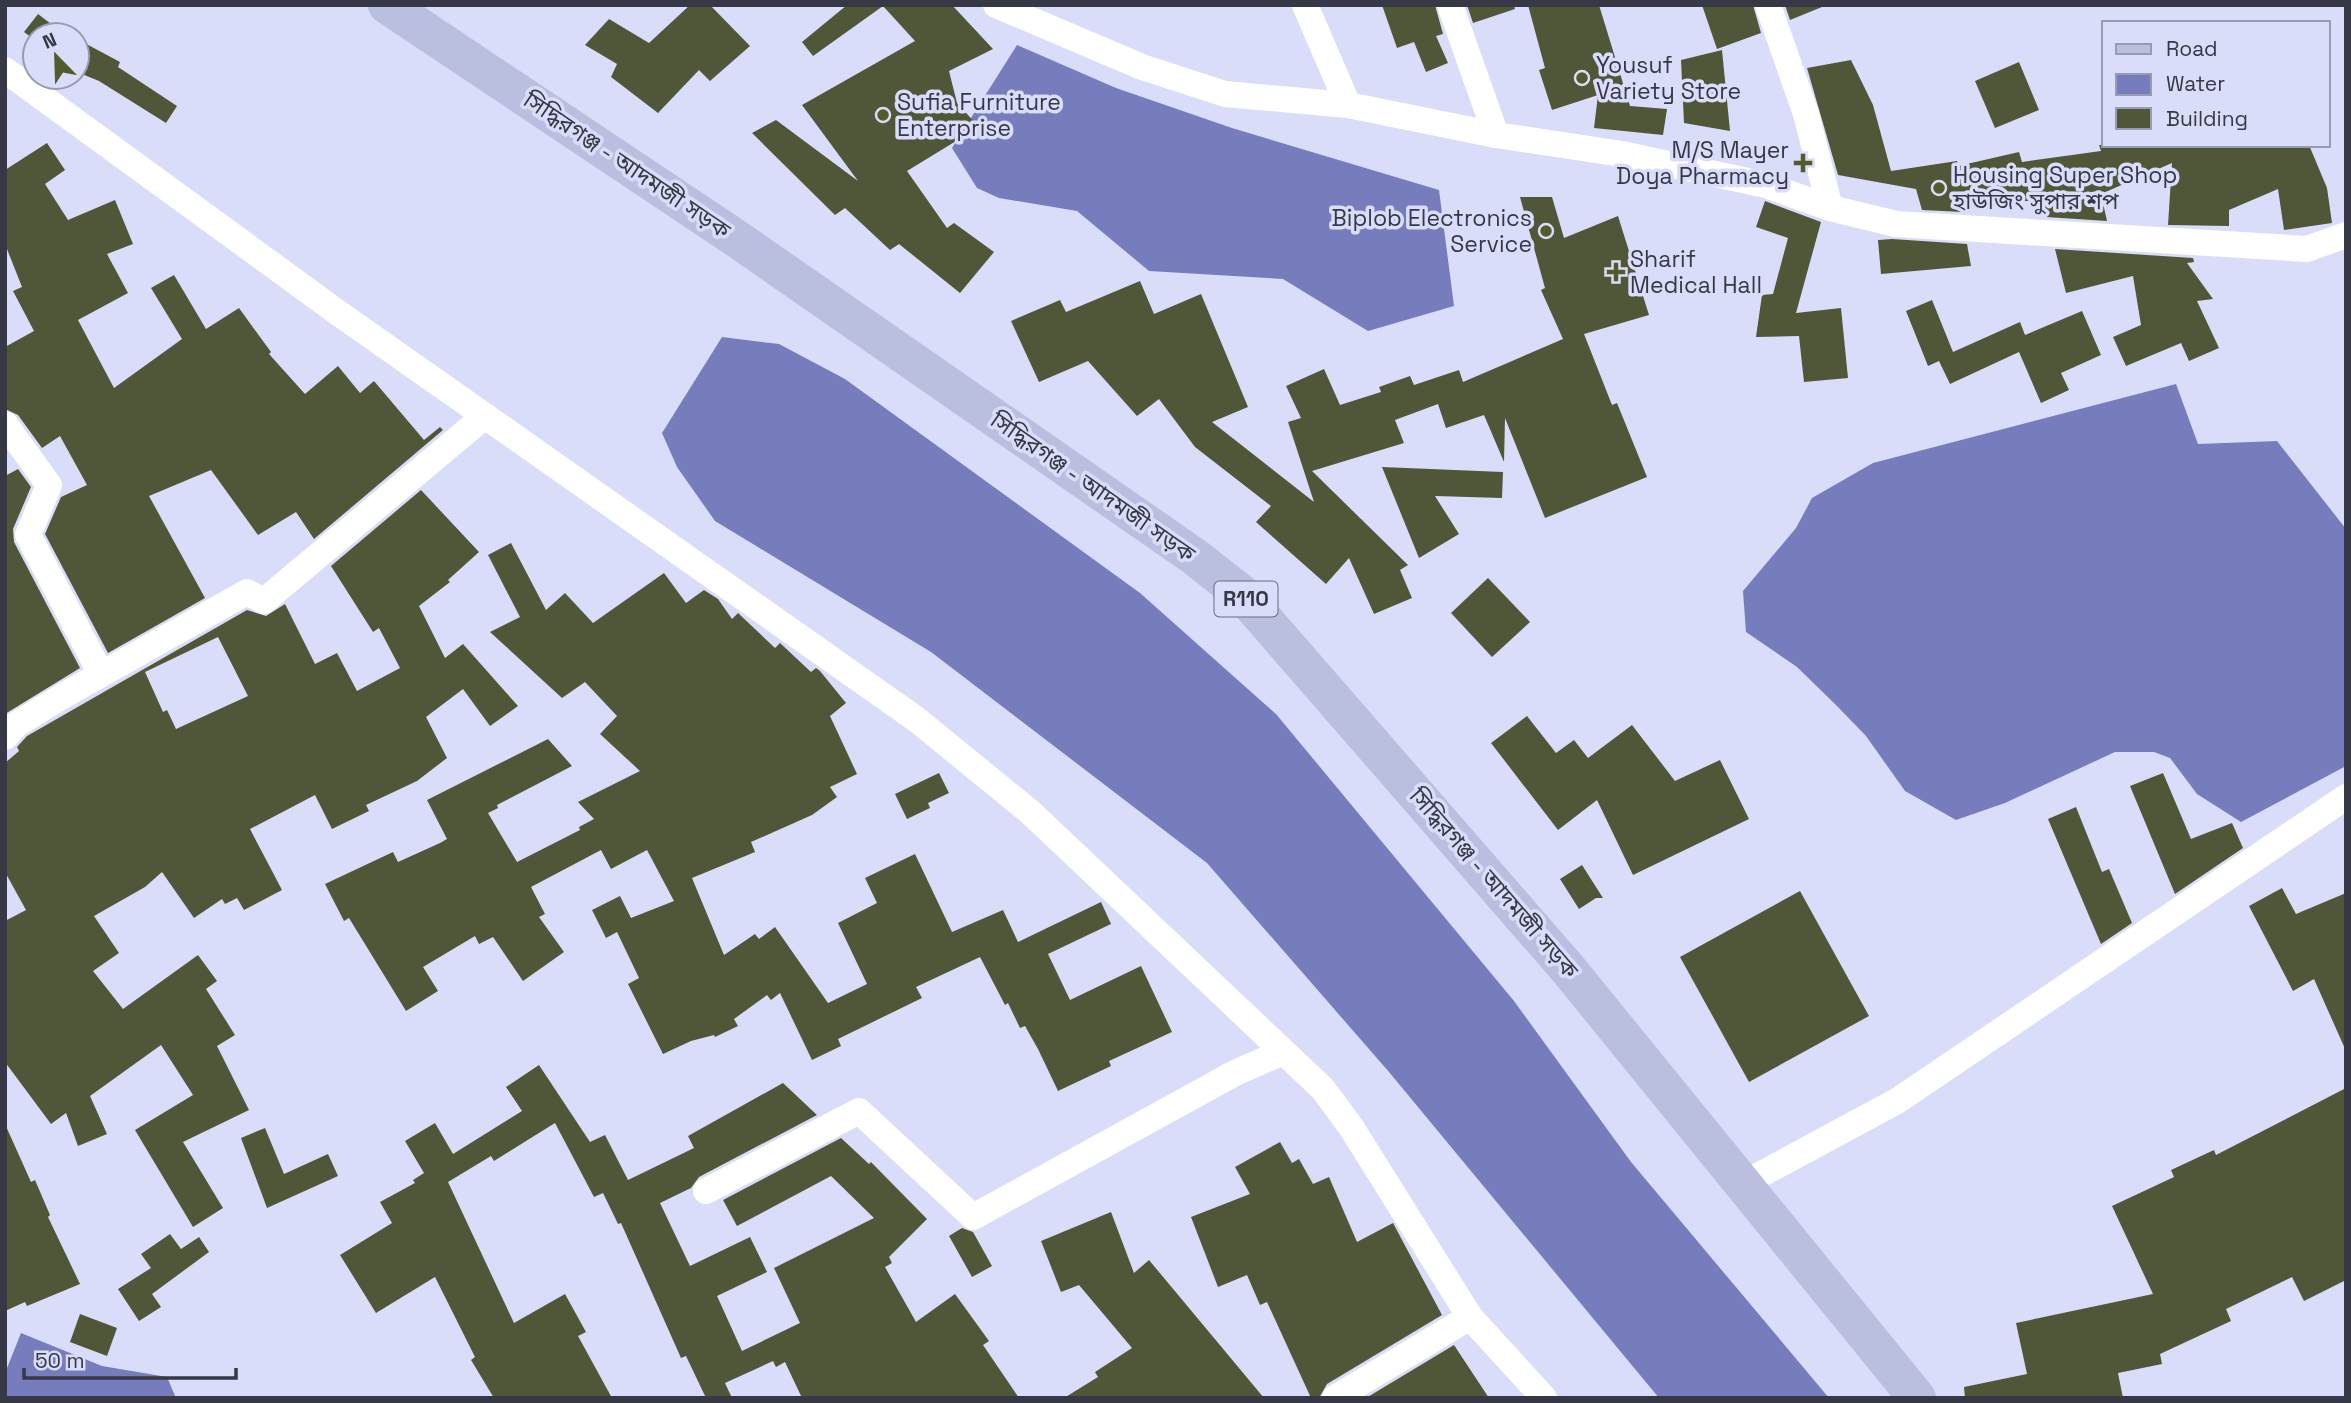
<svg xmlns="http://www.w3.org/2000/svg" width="2351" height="1403" viewBox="0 0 2351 1403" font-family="'Space Grotesk','Noto Sans Bengali',sans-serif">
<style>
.water{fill:#777cbd}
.building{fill:#505738;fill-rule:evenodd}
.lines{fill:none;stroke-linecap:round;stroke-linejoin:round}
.minor{stroke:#fff;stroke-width:26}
.primary{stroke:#babedf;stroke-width:38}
.poi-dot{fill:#525c2b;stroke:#daddf9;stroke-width:2.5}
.labels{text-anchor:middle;stroke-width:7;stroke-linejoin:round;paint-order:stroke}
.shield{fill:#daddf9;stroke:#686a7c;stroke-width:2}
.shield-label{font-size:21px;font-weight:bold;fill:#373846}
.poi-label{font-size:23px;fill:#373846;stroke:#daddf9;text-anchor:start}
.street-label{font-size:23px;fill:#373846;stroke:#daddf9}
</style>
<rect width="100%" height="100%" fill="#daddf9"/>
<!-- water -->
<g class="water">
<polygon points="1017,45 1116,88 1232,128 1439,190 1454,306 1368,331 1283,279 1149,271 1077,211 999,198 977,188 952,148"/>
<polygon points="722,337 779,344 845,379 1140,593 1276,714 1514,1001 1631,1162 1829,1398 1659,1398 1389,1072 1207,863 931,652 715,521 677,467 662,433"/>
<polygon points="2176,384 2198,444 2277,441 2346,529 2346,766 2241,822 2197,794 2170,758 2154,752 2115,752 2005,803 1956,820 1905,791 1866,736 1837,706 1797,667 1746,632 1743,591 1796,528 1812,498 1873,463"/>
<polygon points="21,1333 102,1366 167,1377 176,1398 5,1398 5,1373"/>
</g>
<!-- building -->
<g class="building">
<polygon points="690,5 710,5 750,46 710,81 699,70 658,113 611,77 617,64 585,45 609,19 649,43"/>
<polygon points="847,5 952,5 993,49 949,71 957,103 979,127 907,171 947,228 954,223 994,252 960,293 899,244 890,250 845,208 835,215 752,133 776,120 858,181 802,105 915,41 883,6 813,56 802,42"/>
<polygon points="1382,5 1435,5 1443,34 1436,36 1448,63 1426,72 1414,42 1397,48"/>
<polygon points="1467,5 1514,5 1515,9 1473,23"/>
<polygon points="1528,5 1599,5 1630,106 1667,109 1663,135 1594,128 1598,95 1552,110 1539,70 1545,68"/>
<polygon points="1702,5 1753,5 1761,33 1717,49"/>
<polygon points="1785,5 1822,5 1822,7 1790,20"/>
<polygon points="38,14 59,30 69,35 35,35 35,40 24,32"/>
<polygon points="77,39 120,62 118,67 177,106 166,123 99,81 77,72"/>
<polygon points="1722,50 1730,131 1684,123 1681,60"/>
<polygon points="1851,60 1873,105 1891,171 1957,161 1958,166 2019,152 2022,162 2101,151 2099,145 2309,145 2327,188 2332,223 2284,230 2278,189 2229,210 2229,226 2168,225 2172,163 2101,194 2107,221 2046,217 2042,200 1968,205 1963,207 1963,212 1922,210 1916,189 1838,175 1807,68"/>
<polygon points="2019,62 2039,110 1995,128 1975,81"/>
<polygon points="47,143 65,170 45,184 68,220 115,200 133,244 107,254 128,293 78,320 114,388 182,339 151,288 174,275 206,329 239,308 271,352 269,354 305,394 338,366 360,393 374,381 424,440 440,427 443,430 314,539 296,512 258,535 211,470 149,496 205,598 108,653 45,534 61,497 87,485 60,436 42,448 18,415 5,409 5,347 34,331 13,291 22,287 5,244 5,170"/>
<polygon points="1520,197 1552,197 1564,238 1618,216 1649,315 1584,334 1612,405 1617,403 1647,477 1545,518 1505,418 1504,462 1484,415 1446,428 1438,404 1395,420 1404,443 1312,471 1408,565 1400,570 1412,598 1374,614 1349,558 1326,584 1256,522 1271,506 1195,447 1159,399 1137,416 1088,361 1039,382 1011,321 1060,300 1066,312 1140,281 1154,314 1201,294 1248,407 1212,422 1314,502 1288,422 1301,418 1286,386 1324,369 1340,405 1381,392 1379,387 1410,376 1414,385 1459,370 1463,382 1563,339 1541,290 1545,288"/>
<polygon points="1765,201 1821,222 1796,313 1841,308 1848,378 1804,382 1799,336 1756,337 1762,295 1773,294 1788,238 1756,227"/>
<polygon points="1892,239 1967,244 1971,266 1881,274 1878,240"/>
<polygon points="2055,249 2193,258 2194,262 2187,263 2213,299 2197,301 2219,348 2189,361 2181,343 2126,366 2113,337 2141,325 2133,276 2066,293"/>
<polygon points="1932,300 1953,352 2020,322 2025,335 2082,311 2101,355 2061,373 2069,390 2041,403 2019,352 1950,384 1939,361 1928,366 1906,311"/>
<polygon points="1382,467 1503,472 1502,498 1435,496 1459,534 1419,558"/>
<polygon points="18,469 31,487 13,529 14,542 80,668 5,714 5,476"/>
<path d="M421 490 479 552 448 580 450 582 419 606 445 658 463 644 518 706 490 726 463 689 426 717 447 758 417 781 366 805 369 811 332 829 315 795 250 829 282 890 244 910 237 898 225 904 222 899 194 918 162 872 145 887 94 916 119 953 93 971 123 1009 198 955 217 981 206 989 235 1035 217 1046 249 1110 183 1142 223 1208 193 1227 135 1130 193 1095 161 1045 90 1096 107 1134 78 1146 66 1113 51 1124 5 1062V921L26 910 5 872V763L19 751 17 747 27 736 247 610 266 616 285 604 315 664 337 653 357 691 400 668 379 628 373 632 331 566ZM218 637 248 696 176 729 167 710 163 712 145 672Z"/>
<polygon points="511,543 546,610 565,593 593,623 664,573 686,603 704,590 718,599 732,619 738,613 775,648 780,643 811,672 816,668 820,671 846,703 830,716 857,774 830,787 837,797 812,815 751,842 755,852 692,878 724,955 755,934 759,939 775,927 828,1003 867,984 838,923 877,903 865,878 915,854 952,932 1003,910 1018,942 1101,902 1111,924 1048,954 1070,1000 1141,966 1172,1032 1109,1061 1111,1066 1058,1091 1038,1049 1025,1026 1020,1028 1008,1003 1005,1005 980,957 916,987 922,998 838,1039 841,1046 812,1060 780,993 771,1000 767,995 734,1019 738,1026 715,1037 714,1035 691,1041 663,1054 628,984 639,978 617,932 606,938 592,910 620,896 631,918 674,901 647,850 611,869 601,850 531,887 545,914 539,917 564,952 523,981 493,937 479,944 475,936 423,967 438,991 406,1011 349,918 344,921 325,884 393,852 398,862 440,843 447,839 427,800 548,739 572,766 497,805 498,808 488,813 517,862 580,830 579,827 594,819 578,802 640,771 600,734 617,716 585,682 562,698 490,632 520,617 488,555"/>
<polygon points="1488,578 1530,622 1492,657 1451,613"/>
<polygon points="1527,716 1556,753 1574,740 1588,758 1632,725 1675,781 1720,760 1749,819 1633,875 1597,800 1558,830 1491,743"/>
<polygon points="939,773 949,793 928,803 930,808 907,819 895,794"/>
<polygon points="2163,773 2191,839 2232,823 2243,848 2175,894 2130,786"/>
<polygon points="2076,807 2102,872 2109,869 2132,923 2101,944 2048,819"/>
<polygon points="1582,865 1603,898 1596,898 1579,909 1560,879"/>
<polygon points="2282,888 2296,914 2346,893 2346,1051 2314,979 2293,991 2249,906"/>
<polygon points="1800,891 1869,1016 1749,1082 1680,957"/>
<polygon points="539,1065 590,1142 605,1135 628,1180 694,1148 688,1136 783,1083 817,1115 699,1177 691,1188 660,1203 690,1266 750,1237 767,1272 717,1296 742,1351 800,1323 774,1268 874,1218 831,1176 737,1226 723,1200 841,1138 869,1164 871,1162 927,1219 889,1257 892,1263 885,1267 916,1322 955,1294 989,1341 983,1345 1019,1398 802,1398 785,1362 776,1367 773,1361 725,1383 732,1398 706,1398 686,1356 681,1358 621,1223 618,1224 603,1193 594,1197 555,1123 494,1161 491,1156 448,1182 514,1323 565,1294 586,1332 578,1336 612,1398 494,1398 471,1360 475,1357 435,1277 376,1313 340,1255 392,1223 380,1202 415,1183 413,1180 424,1173 405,1141 435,1123 453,1154 522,1111 506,1087"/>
<polygon points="2346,1088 2346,1280 2304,1301 2292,1277 2226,1309 2231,1321 2160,1354 2162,1364 2118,1373 2123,1398 1965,1398 1964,1387 2027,1374 2016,1323 2153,1294 2112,1206 2174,1177 2171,1170 2214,1150 2216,1155"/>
<polygon points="5,1124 31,1182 35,1180 50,1215 48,1217 80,1284 27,1306 25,1302 5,1311"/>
<polygon points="265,1128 284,1174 328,1154 338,1176 267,1208 241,1138"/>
<polygon points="1280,1142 1292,1163 1299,1159 1313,1184 1329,1177 1357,1242 1393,1223 1442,1315 1327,1384 1319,1398 1311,1398 1267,1302 1260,1305 1247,1275 1218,1287 1191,1217 1250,1194 1235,1167"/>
<polygon points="1111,1212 1134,1273 1149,1260 1264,1398 1064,1398 1098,1377 1095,1372 1132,1348 1079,1285 1061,1292 1041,1241"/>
<polygon points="962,1228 973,1232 992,1266 972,1277 949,1236"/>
<polygon points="170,1234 181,1249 199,1237 209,1252 152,1294 161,1307 139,1321 118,1289 151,1268 141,1254"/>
<polygon points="80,1314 117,1328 107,1356 70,1342"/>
<polygon points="1454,1345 1489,1398 1366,1398"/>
</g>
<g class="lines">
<!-- minor -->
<g class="minor">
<polyline points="996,5 1142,67 1225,94 1348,105 1496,135 1622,154 1766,185 1830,208 1896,224 2307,249 2346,235"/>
<polyline points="1305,5 1348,105"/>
<polyline points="1450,5 1496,135"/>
<polyline points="1768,5 1806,114 1830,208"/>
<polyline points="5,70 337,312 916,719 1030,812 1323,1089 1351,1127 1470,1317 1544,1398"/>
<polyline points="5,424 49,485 28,535 101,674"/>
<polyline points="5,737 17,724 61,697 247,592 264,601 485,416"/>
<polyline points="1743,1184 1897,1101 2346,797"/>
<polyline points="706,1191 859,1111 973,1217 1235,1073 1283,1052"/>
<polyline points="1335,1398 1470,1317"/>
</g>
<!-- primary -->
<polyline class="primary" points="387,5 737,239 1195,557 1242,594 1568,969 1917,1398"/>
</g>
<!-- markers -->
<g class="poi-dot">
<circle cx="1582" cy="78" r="7"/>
<circle cx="883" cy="115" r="7"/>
<path d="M1799.5 152.5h7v7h7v7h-7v7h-7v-7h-7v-7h7z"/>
<circle cx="1939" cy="188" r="7"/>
<circle cx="1546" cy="231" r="7"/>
<path d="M1612.5 261.5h7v7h7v7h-7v7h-7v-7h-7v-7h7z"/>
</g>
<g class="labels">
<!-- shield labels -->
<rect class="shield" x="1214.5" y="581.5" width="63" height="35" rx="5"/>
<g class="shield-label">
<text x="1246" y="606">R110</text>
</g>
<!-- poi labels -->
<g class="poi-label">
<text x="1596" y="73">Yousuf<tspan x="1596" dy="26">Variety Store</tspan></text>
<text x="897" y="110">Sufia Furniture<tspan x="897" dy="26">Enterprise</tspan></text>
<text x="1789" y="158" text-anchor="end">M/S Mayer<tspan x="1789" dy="26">Doya Pharmacy</tspan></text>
<text x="1953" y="183">Housing Super Shop<tspan x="1953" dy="26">হাউজিং সুপার শপ</tspan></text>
<text x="1532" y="226" text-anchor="end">Biplob Electronics<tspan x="1532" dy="26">Service</tspan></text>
<text x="1630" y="267">Sharif<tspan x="1630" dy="26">Medical Hall</tspan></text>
</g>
<!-- street labels -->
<g class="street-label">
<text transform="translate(627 165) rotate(34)" y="8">সিদ্ধিরগঞ্জ - আদমজী সড়ক</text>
<text transform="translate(1093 487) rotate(35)" y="8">সিদ্ধিরগঞ্জ - আদমজী সড়ক</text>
<text transform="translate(1494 883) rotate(49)" y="8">সিদ্ধিরগঞ্জ - আদমজী সড়ক</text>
</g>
</g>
<!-- border -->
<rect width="2351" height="1403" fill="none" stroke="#373846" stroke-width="14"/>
<!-- legend -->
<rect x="2102" y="21" width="228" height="126" fill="#daddf9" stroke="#999bb1" stroke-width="2"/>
<rect x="2116" y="44" width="35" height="10" fill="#babedf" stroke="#999bb1" stroke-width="2"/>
<text x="2166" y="56" font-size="21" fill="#373846">Road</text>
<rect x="2116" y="74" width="35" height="21" fill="#777cbd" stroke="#999bb1" stroke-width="2"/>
<text x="2166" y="91" font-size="21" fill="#373846">Water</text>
<rect x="2116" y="108" width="35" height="21" fill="#505738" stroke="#999bb1" stroke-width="2"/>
<text x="2166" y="126" font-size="21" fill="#373846">Building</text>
<!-- north arrow -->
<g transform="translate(56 56) rotate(337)"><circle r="33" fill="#daddf9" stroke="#999bb1" stroke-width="2"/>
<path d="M0-5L12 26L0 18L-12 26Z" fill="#525c2b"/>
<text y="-10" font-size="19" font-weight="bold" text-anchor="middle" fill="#373846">N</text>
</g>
<!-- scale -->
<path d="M24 1368v10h212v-10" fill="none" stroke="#373846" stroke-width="3.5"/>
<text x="35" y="1368" font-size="21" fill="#373846" stroke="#daddf9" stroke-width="5" paint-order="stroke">50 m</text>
</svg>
